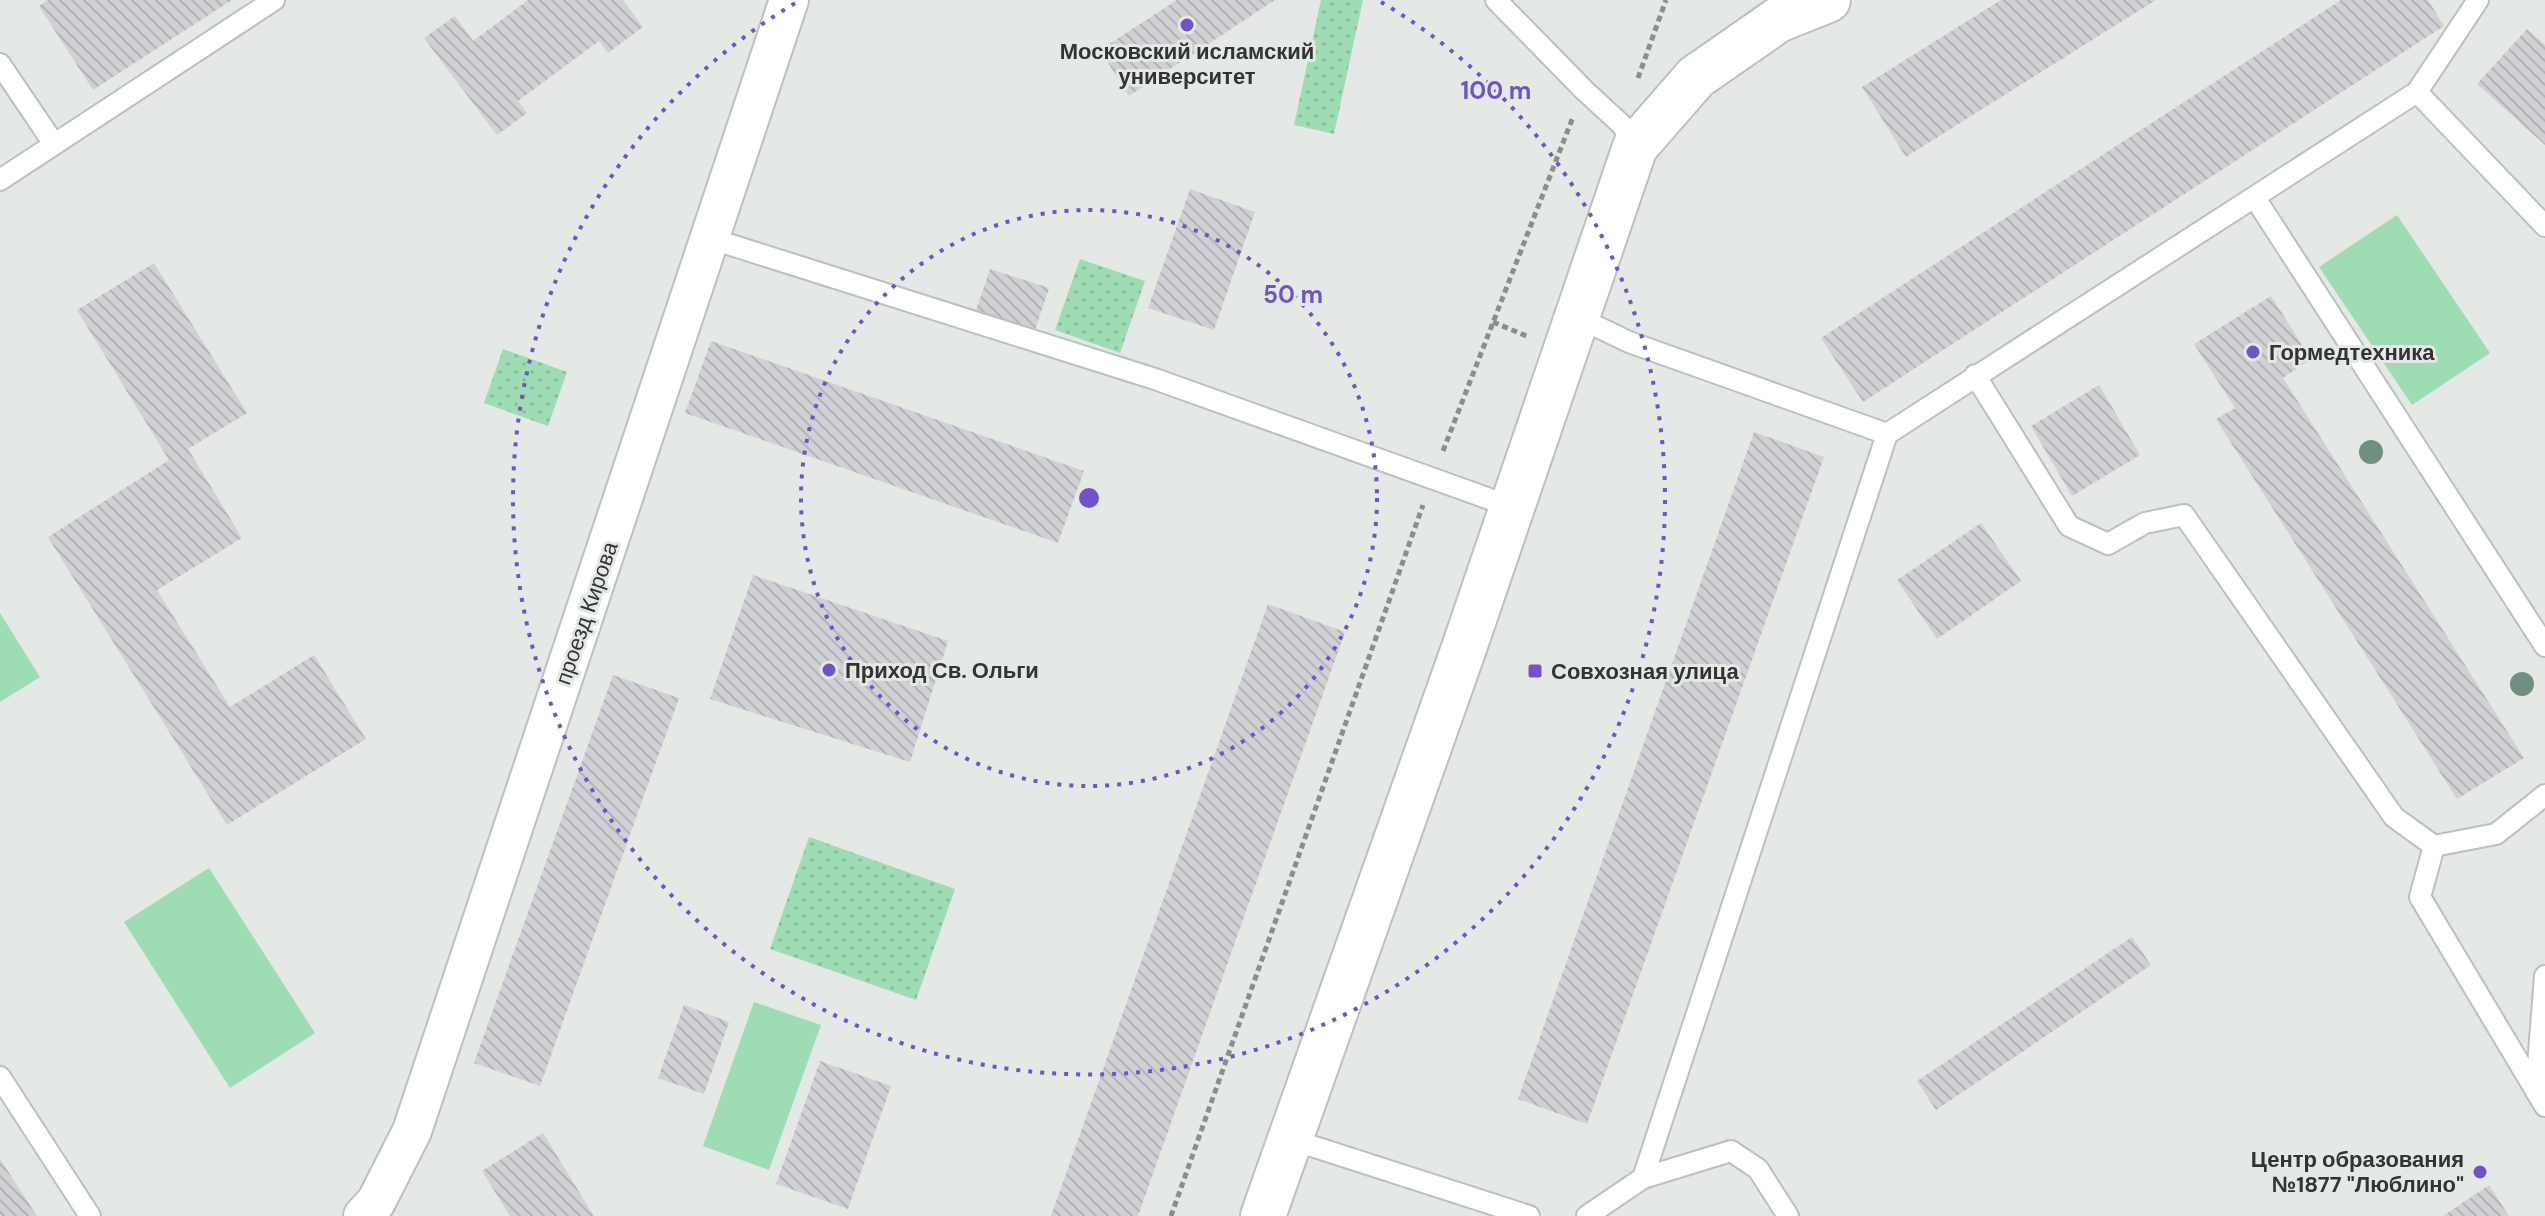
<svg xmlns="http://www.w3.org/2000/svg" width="2545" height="1216" viewBox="0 0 2545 1216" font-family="'DM Sans',sans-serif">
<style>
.grass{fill:url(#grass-dots)}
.pitch{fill:#9edcb3}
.building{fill:url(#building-back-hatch)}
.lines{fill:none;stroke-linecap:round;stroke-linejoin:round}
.service-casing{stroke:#bcc1bd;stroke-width:24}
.minor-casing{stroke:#bcc1bd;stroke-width:42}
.tertiary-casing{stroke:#bcc1bd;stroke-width:48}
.path{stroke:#8b8f8c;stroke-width:5;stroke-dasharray:6 4;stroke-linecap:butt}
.service{stroke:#fff;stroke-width:20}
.minor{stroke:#fff;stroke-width:38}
.tertiary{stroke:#fff;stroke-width:44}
.tree{fill:#718f7e}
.ring{fill:none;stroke:#7252cb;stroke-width:4;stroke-dasharray:4 8}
.poi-dot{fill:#7252cb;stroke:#e4e9e5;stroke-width:3}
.labels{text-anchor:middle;stroke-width:6;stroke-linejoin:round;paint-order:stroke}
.poi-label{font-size:22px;font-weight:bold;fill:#323433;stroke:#e4e9e5;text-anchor:start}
.street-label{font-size:22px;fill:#323433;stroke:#e4e9e5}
.centre{fill:#7252cb;stroke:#e4e9e5;stroke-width:4}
.ring-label{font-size:24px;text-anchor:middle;font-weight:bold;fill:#7252cb;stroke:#e4e9e5;stroke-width:6;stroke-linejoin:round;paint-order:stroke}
</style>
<defs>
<pattern id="grass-dots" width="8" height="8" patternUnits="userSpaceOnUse" patternTransform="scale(2)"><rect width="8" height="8" fill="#9edcb3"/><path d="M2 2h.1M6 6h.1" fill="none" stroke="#89bd9a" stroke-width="1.8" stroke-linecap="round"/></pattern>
<pattern id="building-back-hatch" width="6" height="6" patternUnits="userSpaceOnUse" patternTransform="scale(2)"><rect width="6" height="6" fill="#d1d0d5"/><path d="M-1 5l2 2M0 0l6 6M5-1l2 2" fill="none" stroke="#b4b3b7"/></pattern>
</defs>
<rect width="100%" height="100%" fill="#e4e9e5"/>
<!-- grass -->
<g class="grass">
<polygon points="1321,0 1363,0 1334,134 1294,125"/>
<polygon points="1080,259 1145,281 1120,353 1055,330"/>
<polygon points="503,349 567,372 548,426 484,403"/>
<polygon points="809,837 955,889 916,1000 770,949"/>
</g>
<!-- pitch -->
<g class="pitch">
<polygon points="2397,215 2490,353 2412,405 2319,267"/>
<polygon points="0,613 40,677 0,702"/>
<polygon points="209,868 315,1033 230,1088 124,922"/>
<polygon points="754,1002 821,1025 769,1170 703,1146"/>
</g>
<!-- building -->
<g class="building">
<polygon points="48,0 232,0 93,90 39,6"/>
<polygon points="528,0 623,0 643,27 608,53 599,41 518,101 527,113 497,135 424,38 455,16 473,41"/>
<polygon points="1177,0 1275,0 1129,96 1100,50"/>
<polygon points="2001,0 2156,0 1906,157 1862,87"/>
<polygon points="2341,0 2428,0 2444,26 1863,402 1821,338"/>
<polygon points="2527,29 2545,45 2545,145 2477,84"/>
<polygon points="1190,189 1255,212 1214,330 1148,308"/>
<polygon points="154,263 247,413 188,449 242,538 157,590 230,707 314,655 366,739 227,825 48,537 169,460 77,310"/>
<polygon points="990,269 1049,288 1034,333 975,313"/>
<polygon points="2271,296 2311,359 2283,378 2524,758 2457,799 2216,419 2235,408 2194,344"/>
<polygon points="711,341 1084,471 1058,543 685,413"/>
<polygon points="2099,385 2140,455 2072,496 2031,426"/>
<polygon points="1754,432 1824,457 1587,1124 1518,1099"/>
<polygon points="1981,523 2021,581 1937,639 1897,580"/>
<polygon points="753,575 948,641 910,762 710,699"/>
<polygon points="1268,604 1345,632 1138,1216 1051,1216"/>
<polygon points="613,675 679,698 540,1086 474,1063"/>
<polygon points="2132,937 2151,965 1936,1110 1917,1081"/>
<polygon points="684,1005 729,1022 704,1094 658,1078"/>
<polygon points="820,1061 891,1086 848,1209 776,1184"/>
<polygon points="543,1133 578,1190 594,1216 510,1216 482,1171"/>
<polygon points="0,1159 37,1216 0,1216"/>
<polygon points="2489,1185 2509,1216 2443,1216"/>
</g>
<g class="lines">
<defs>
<g id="service">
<polyline points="1496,0 1584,90 1622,125 1635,147"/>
<polyline points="0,64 54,144"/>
<polyline points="2417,92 2545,226"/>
<polyline points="0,180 274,0"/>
<polyline points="2255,198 2545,646"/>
<polyline points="712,239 1155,379 1512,507"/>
<polyline points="1577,317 1629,342 1887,434 2417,92 2478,0"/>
<polyline points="1975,375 2069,526 2108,544 2145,523 2184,515 2394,817 2434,846 2496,834 2545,795"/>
<polyline points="2434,846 2420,897 2536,1091"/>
<polyline points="2545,976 2536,1091 2545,1106"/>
<polyline points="0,1077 90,1216"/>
<polyline points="1290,1139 1529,1216"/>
<polyline points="1643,1178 1731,1151 1758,1169 1788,1216"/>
<polyline points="1587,1216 1643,1178 1887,434"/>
</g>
<polyline id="minor" points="363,1216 376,1202 412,1131 789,0"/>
<polyline id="tertiary" points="1263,1216 1464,648 1635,147 1696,77 1778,20 1828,0"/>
</defs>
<!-- service casing -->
<use href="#service" class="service-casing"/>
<!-- minor casing -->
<use href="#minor" class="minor-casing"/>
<!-- tertiary casing -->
<use href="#tertiary" class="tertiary-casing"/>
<!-- path -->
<g class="path">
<polyline points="1638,78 1666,0"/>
<polyline points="1493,322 1529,337"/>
<polyline points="1443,451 1573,117"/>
<polyline points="1171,1216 1423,505"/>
</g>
<!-- service -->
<use href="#service" class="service"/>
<!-- minor -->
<use href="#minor" class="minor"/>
<!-- tertiary -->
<use href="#tertiary" class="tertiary"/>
</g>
<!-- trees -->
<g class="tree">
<circle cx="2371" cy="452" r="12"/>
<circle cx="2522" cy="684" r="12"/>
</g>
<!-- distance rings -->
<g class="ring">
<circle cx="1089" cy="498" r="288"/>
<path d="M1381 2A576 576 0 1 1 797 2"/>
</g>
<!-- markers -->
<g class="poi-dot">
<circle cx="1187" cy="25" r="8"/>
<circle cx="2253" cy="352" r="8"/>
<circle cx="829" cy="670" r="8"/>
<rect x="1527" y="663" width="16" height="16" rx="4"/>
<circle cx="2480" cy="1172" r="8"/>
</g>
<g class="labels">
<!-- poi labels -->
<g class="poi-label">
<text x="1187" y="59" text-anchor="middle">Московский исламский<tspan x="1187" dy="25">университет</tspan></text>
<text x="2269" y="360">Гормедтехника</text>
<text x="845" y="678">Приход Св. Ольги</text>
<text x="1551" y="679">Совхозная улица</text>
<text x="2464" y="1167" text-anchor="end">Центр образования<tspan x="2464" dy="25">№1877 "Люблино"</tspan></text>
</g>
<!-- street labels -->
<g class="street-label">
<text transform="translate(586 613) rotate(-71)" y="8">проезд Кирова</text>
</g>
</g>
<circle cx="1089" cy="498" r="12" class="centre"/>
<g class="ring-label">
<text x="1496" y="99">100 m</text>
<text x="1293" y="303">50 m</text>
</g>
</svg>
